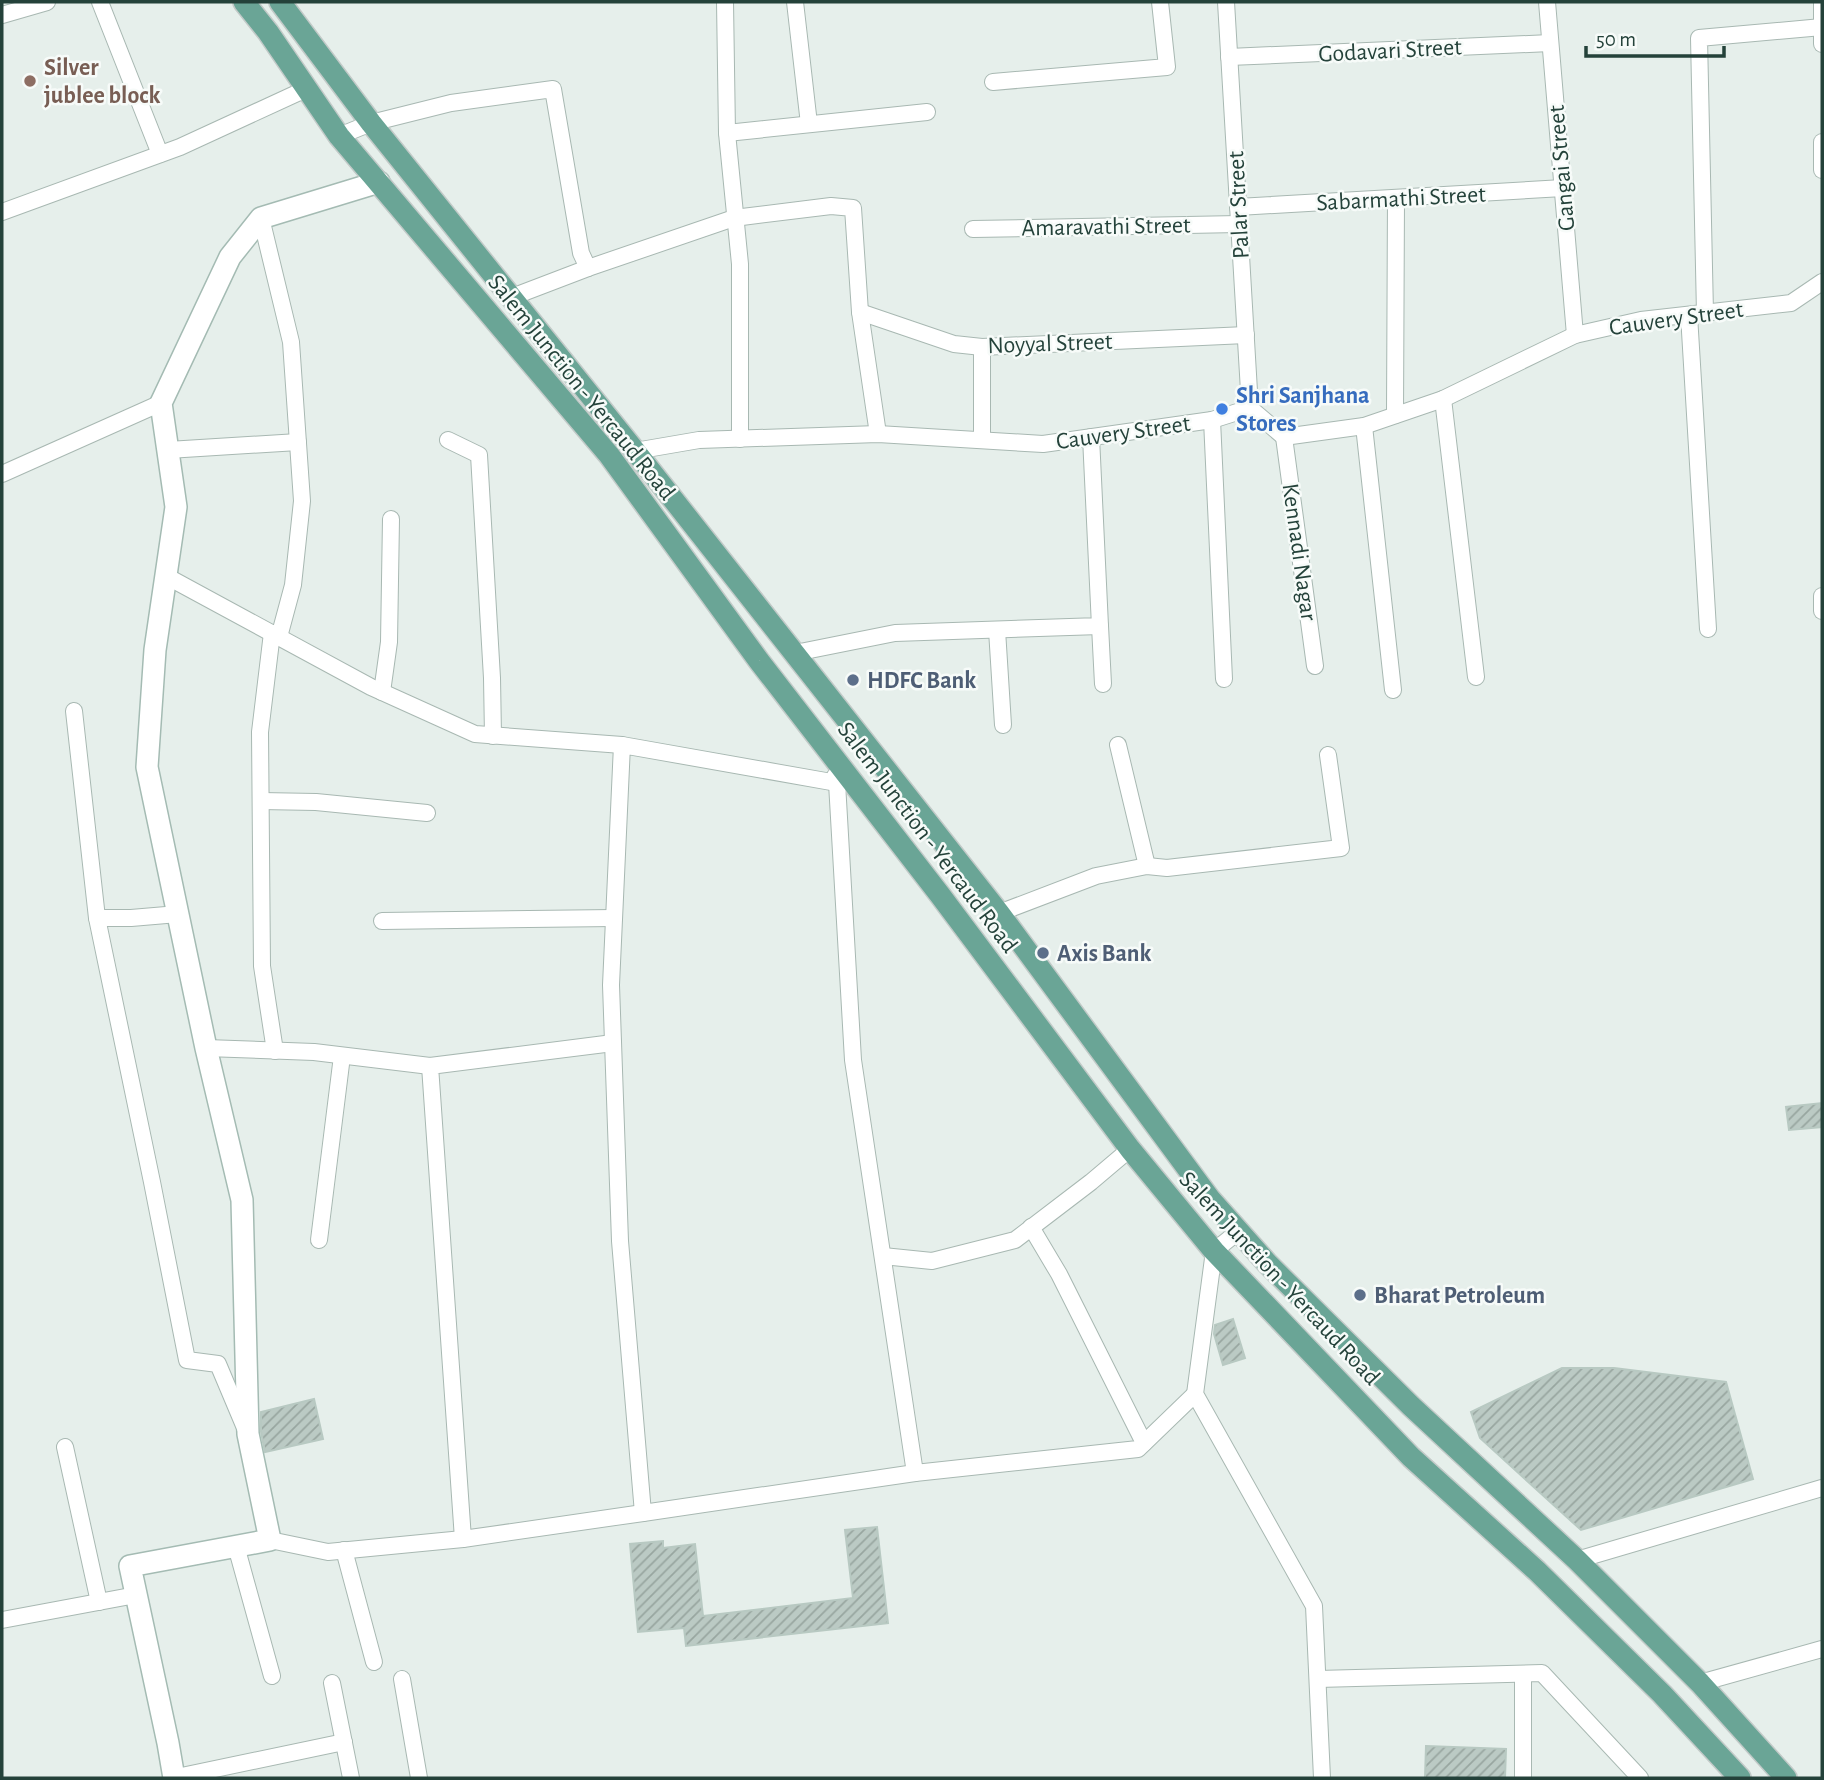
<svg xmlns="http://www.w3.org/2000/svg" width="1824" height="1780" viewBox="0 0 1824 1780" font-family="'Alegreya Sans',sans-serif">
<style>
.building{fill:url(#building-hatch);stroke:#b8c9c2;stroke-width:2}
.lines{fill:none;stroke-linecap:round;stroke-linejoin:round}
.street-casing{stroke:#a8b8b2;stroke-width:18}
.secondary-casing{stroke:#a4bbb3;stroke-width:24}
.primary-casing{stroke:#c2cac8;stroke-width:24}
.street{stroke:#fff;stroke-width:16}
.secondary{stroke:#fff;stroke-width:21}
.primary{stroke:#6aa596;stroke-width:21}
.education-dot{fill:#8d6e63;stroke:#f7fbf9;stroke-width:2.5}
.shop-dot{fill:#3f7fe0;stroke:#f7fbf9;stroke-width:2.5}
.service-dot{fill:#5c6f8a;stroke:#f7fbf9;stroke-width:2.5}
.labels{text-anchor:middle;stroke-width:5;stroke-linejoin:round;paint-order:stroke}
.street-label{font-size:24px;fill:#24423a;stroke:#f7fbf9}
.education-label{font-size:24px;font-weight:bold;fill:#785e54;stroke:#f7fbf9;text-anchor:start}
.shop-label{font-size:24px;font-weight:bold;fill:#366cbe;stroke:#f7fbf9;text-anchor:start}
.service-label{font-size:24px;font-weight:bold;fill:#4e5e75;stroke:#f7fbf9;text-anchor:start}
</style>
<defs>
<pattern id="building-hatch" width="6" height="6" patternUnits="userSpaceOnUse" patternTransform="scale(1.75)"><rect width="6" height="6" fill="#bbcac4"/><path d="M-1 1l2-2M0 6l6-6M5 7l2-2" fill="none" stroke="#98a6a0"/></pattern>
</defs>
<rect width="100%" height="100%" fill="#e6efeb"/>
<!-- building -->
<g class="building">
<polygon points="1822,1103 1822,1127 1789,1130 1786,1107"/>
<polygon points="1233,1319 1245,1358 1223,1365 1214,1334 1215,1325"/>
<polygon points="1562,1368 1614,1368 1726,1382 1753,1479 1581,1530 1480,1438 1471,1412"/>
<polygon points="314,1399 323,1439 265,1452 261,1432 261,1412"/>
<polygon points="877,1527 888,1623 686,1646 684,1628 638,1632 630,1544 663,1541 663,1548 695,1544 703,1616 853,1598 845,1530"/>
<polygon points="1426,1746 1506,1749 1505,1778 1425,1778"/>
</g>
<g class="lines">
<defs>
<g id="street">
<polyline points="100,2 160,154"/>
<polyline points="725,2 727,133 740,264 740,439"/>
<polyline points="795,2 809,124"/>
<polyline points="1226,2 1250,408"/>
<polyline points="1547,2 1575,335"/>
<polyline points="1822,2 1822,44"/>
<polyline points="2,15 47,2"/>
<polyline points="1229,57 1550,43"/>
<polyline points="993,82 1167,67 1160,2"/>
<polyline points="727,133 927,112"/>
<polyline points="339,136 371,123 451,103 553,89 581,253 588,268"/>
<polyline points="1822,142 1822,170"/>
<polyline points="1238,207 1563,188"/>
<polyline points="2,212 180,147 306,89"/>
<polyline points="261,218 291,342 302,501 293,585 279,637"/>
<polyline points="973,229 1239,224"/>
<polyline points="512,297 588,268 734,218 831,206 853,208 860,312 878,434"/>
<polyline points="860,312 954,344 982,347 1246,335"/>
<polyline points="1705,313 1699,38 1822,27"/>
<polyline points="1689,315 1708,629"/>
<polyline points="1443,399 1476,677"/>
<polyline points="1395,415 1396,198"/>
<polyline points="1212,420 1224,679"/>
<polyline points="1364,426 1393,690"/>
<polyline points="1284,437 1315,666"/>
<polyline points="448,440 479,455 492,678 493,736"/>
<polyline points="982,440 982,347"/>
<polyline points="168,450 298,442"/>
<polyline points="635,451 699,440 878,434 1043,444 1212,420 1250,408 1284,437 1364,426 1443,399 1575,335 1641,320 1791,303 1822,282"/>
<polyline points="2,474 161,403"/>
<polyline points="166,576 371,687 475,734 622,745"/>
<polyline points="1822,611 1822,596"/>
<polyline points="1100,626 1103,684"/>
<polyline points="997,630 1003,725"/>
<polyline points="272,633 260,732 262,966 275,1051"/>
<polyline points="795,653 895,633 1100,626 1091,437"/>
<polyline points="382,692 389,642 391,519"/>
<polyline points="74,711 97,918 152,1182 187,1360 218,1364 245,1428"/>
<polyline points="1118,745 1147,866"/>
<polyline points="835,776 837,783 853,1060 915,1473 1138,1449 1195,1394"/>
<polyline points="837,783 622,745 611,985 620,1241 643,1513 915,1473"/>
<polyline points="261,801 316,802 427,813"/>
<polyline points="999,913 1096,876 1147,866 1167,868 1341,848 1328,755"/>
<polyline points="97,918 131,918 178,914"/>
<polyline points="382,921 614,918"/>
<polyline points="613,1043 430,1066 463,1539 643,1513"/>
<polyline points="206,1048 314,1052 430,1066"/>
<polyline points="1031,1227 1059,1274 1144,1443"/>
<polyline points="1239,1231 1214,1251 1195,1394 1314,1606 1322,1778"/>
<polyline points="319,1240 342,1056"/>
<polyline points="883,1256 932,1261 1015,1240 1091,1182 1130,1149"/>
<polyline points="65,1447 99,1602"/>
<polyline points="270,1540 328,1552 463,1539"/>
<polyline points="236,1546 272,1676"/>
<polyline points="344,1550 374,1662"/>
<polyline points="1577,1560 1822,1488"/>
<polyline points="2,1620 136,1595"/>
<polyline points="1523,1674 1523,1778"/>
<polyline points="402,1679 419,1778"/>
<polyline points="1318,1679 1542,1673 1640,1778"/>
<polyline points="332,1683 351,1778"/>
<polyline points="1700,1683 1822,1649"/>
<polyline points="172,1778 344,1742"/>
</g>
<polyline id="secondary" points="174,1778 168,1743 130,1566 270,1540 248,1434 242,1200 206,1048 147,767 155,650 176,507 161,403 230,257 261,218 379,182"/>
<g id="primary">
<polyline points="244,2 268,32 339,136 609,455 759,661 940,895 1130,1149 1214,1251 1411,1457 1537,1571 1662,1694 1740,1778"/>
<polyline points="280,2 371,123 635,451 999,913 1210,1199 1267,1263 1411,1406 1577,1560 1700,1683 1786,1778"/>
</g>
</defs>
<!-- street casing -->
<use href="#street" class="street-casing"/>
<!-- secondary casing -->
<use href="#secondary" class="secondary-casing"/>
<!-- primary casing -->
<use href="#primary" class="primary-casing"/>
<!-- street -->
<use href="#street" class="street"/>
<!-- secondary -->
<use href="#secondary" class="secondary"/>
<!-- primary -->
<use href="#primary" class="primary"/>
</g>
<!-- markers -->
<circle class="education-dot" cx="30" cy="81" r="7"/>
<circle class="shop-dot" cx="1222" cy="409" r="7"/>
<g class="service-dot">
<circle cx="853" cy="680" r="7"/>
<circle cx="1043" cy="953" r="7"/>
<circle cx="1360" cy="1295" r="7"/>
</g>
<g class="labels">
<!-- street labels -->
<g class="street-label">
<text transform="translate(1390 50) rotate(-3)" y="8">Godavari Street</text>
<text transform="translate(1561 168) rotate(-95)" y="8">Gangai Street</text>
<text transform="translate(1401 198) rotate(-3)" y="8">Sabarmathi Street</text>
<text transform="translate(1238 205) rotate(-93)" y="8">Palar Street</text>
<text transform="translate(1106 226) rotate(-1)" y="8">Amaravathi Street</text>
<text transform="translate(1676 318) rotate(-8)" y="8">Cauvery Street</text>
<text transform="translate(1050 343) rotate(-2)" y="8">Noyyal Street</text>
<text transform="translate(582 387) rotate(51)" y="8">Salem Junction - Yercaud Road</text>
<text transform="translate(1123 432) rotate(-8)" y="8">Cauvery Street</text>
<text transform="translate(1300 552) rotate(82)" y="8">Kennadi Nagar</text>
<text transform="translate(928 837) rotate(53)" y="8">Salem Junction - Yercaud Road</text>
<text transform="translate(1280 1278) rotate(47)" y="8">Salem Junction - Yercaud Road</text>
</g>
<!-- education labels -->
<g class="education-label">
<text x="44" y="75">Silver<tspan x="44" dy="28">jublee block</tspan></text>
</g>
<!-- shop labels -->
<g class="shop-label">
<text x="1236" y="403">Shri Sanjhana<tspan x="1236" dy="28">Stores</tspan></text>
</g>
<!-- service labels -->
<g class="service-label">
<text x="867" y="688">HDFC Bank</text>
<text x="1057" y="961">Axis Bank</text>
<text x="1374" y="1303">Bharat Petroleum</text>
</g>
</g>
<!-- border -->
<rect width="1824" height="1780" fill="none" stroke="#24423a" stroke-width="7"/>
<!-- scale -->
<path d="M1586 46v10h138v-10" fill="none" stroke="#24423a" stroke-width="3.5"/>
<text x="1596" y="46" font-size="21" fill="#24423a" stroke="#f7fbf9" stroke-width="5" paint-order="stroke">50 m</text>
</svg>
